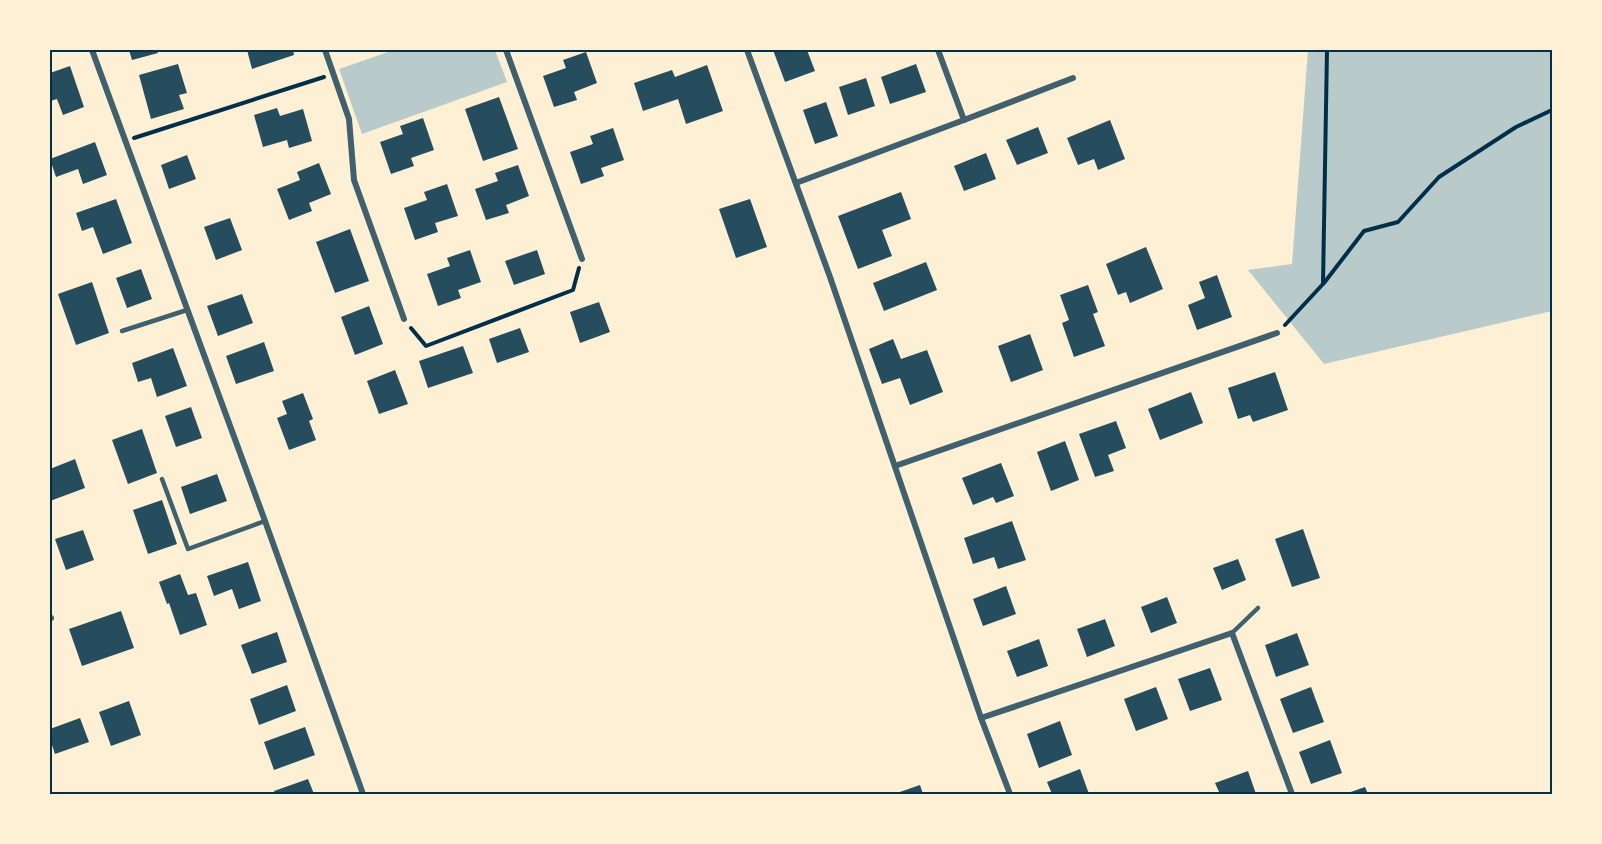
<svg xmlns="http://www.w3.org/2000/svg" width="1602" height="844" viewBox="0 0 1602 844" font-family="Helvetica,sans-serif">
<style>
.green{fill:#b9caca}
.building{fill:#264d5e}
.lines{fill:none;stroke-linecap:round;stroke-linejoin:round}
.path{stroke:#003049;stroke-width:4}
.service{stroke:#3f606c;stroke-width:4.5}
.minor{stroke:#3f606c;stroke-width:6}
.neatline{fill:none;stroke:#003049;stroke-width:2}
</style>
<rect width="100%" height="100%" fill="#fdf0d5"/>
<!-- green -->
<g class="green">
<polygon points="394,50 495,50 507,82 362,134 339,69"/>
<polygon points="1308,50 1552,50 1552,311 1324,364 1248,270 1292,264"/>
</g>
<!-- building -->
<g class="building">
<polygon points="129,50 157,50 158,53 132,60"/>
<polygon points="247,50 293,50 294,55 252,69"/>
<polygon points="773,50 807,50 815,71 785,82"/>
<polygon points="586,52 597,83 574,92 577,100 554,107 543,76 566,68 563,60"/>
<polygon points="178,64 187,93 179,95 184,109 151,119 139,75"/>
<polygon points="916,64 926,92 890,104 881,77"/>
<polygon points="707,65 723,111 686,124 678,99 643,111 634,83 672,70 675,77"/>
<polygon points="70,66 84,107 63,115 57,99 50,101 50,73"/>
<polygon points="866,78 875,106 848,115 839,87"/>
<polygon points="499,97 518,149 483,161 465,109"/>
<polygon points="826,102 838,136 815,144 803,110"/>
<polygon points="277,108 280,116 303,109 312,141 289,148 287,140 263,147 254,115"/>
<polygon points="423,118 434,150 411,158 414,166 391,174 380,142 403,134 400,126"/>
<polygon points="1110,120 1125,159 1098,170 1094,159 1078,165 1067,138"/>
<polygon points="1038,127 1048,153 1017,165 1006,140"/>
<polygon points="613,128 624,160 601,168 604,176 581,184 570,152 593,144 590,136"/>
<polygon points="95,142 107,175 83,184 78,169 56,177 50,159"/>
<polygon points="986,153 996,179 964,191 954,166"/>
<polygon points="187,155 196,179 169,189 161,165"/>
<polygon points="319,163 331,194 309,203 312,211 289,220 277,189 300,180 297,172"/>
<polygon points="518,165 529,196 506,205 509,213 486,220 475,189 498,181 495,173"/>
<polygon points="447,184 458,216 435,223 438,232 415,240 404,208 427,200 424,192"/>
<polygon points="901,192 911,219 882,230 892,256 858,269 838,216"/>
<polygon points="116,199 132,243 103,254 93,227 82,231 76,213"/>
<polygon points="750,199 767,247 736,258 719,209"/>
<polygon points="230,218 242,250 216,260 204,227"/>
<polygon points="350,229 369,281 335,293 316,242"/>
<polygon points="1146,247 1163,289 1130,303 1126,292 1118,295 1106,264"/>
<polygon points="470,250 481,282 458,290 461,298 438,306 427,274 450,266 447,258"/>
<polygon points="537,250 545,274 514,285 505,261"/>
<polygon points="926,262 937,290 884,311 873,283"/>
<polygon points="141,269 152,299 127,308 116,278"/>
<polygon points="1217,275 1232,317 1197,330 1188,305 1205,298 1199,282"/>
<polygon points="92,282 109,333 76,345 58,294"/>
<polygon points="1088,285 1098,312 1093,314 1105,346 1074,357 1062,323 1069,320 1060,295"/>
<polygon points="242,294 253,323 218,336 207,306"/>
<polygon points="599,302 610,332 580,343 570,312"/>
<polygon points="369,306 383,344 355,355 341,317"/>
<polygon points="520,328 529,352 497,363 489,339"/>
<polygon points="1030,334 1043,370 1011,382 998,346"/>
<polygon points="893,339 901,359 927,350 943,392 910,405 900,378 882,384 869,349"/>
<polygon points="264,342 274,371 236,384 226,356"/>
<polygon points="463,346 473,373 428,388 419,361"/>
<polygon points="173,348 187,386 157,397 151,378 138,382 132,363"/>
<polygon points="395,370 408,404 379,414 367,381"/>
<polygon points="1275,372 1288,410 1253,422 1250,415 1238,419 1228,388"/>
<polygon points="1191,392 1203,423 1160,440 1148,409"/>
<polygon points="303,393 313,419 309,421 316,440 289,450 277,418 287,414 282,401"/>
<polygon points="191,407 202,438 176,447 165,416"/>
<polygon points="1116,421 1126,448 1108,455 1114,471 1095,477 1079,434"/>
<polygon points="142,429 157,473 128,484 112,440"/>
<polygon points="1065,441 1079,480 1051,491 1037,452"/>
<polygon points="75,459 85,488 50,501 50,469"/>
<polygon points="1001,463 1014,496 996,503 993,497 973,505 962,478"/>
<polygon points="217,474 227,501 190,514 181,487"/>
<polygon points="162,500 177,544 148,554 133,510"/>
<polygon points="1012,521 1026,560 998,569 994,557 973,564 964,538"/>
<polygon points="1303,529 1320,578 1292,587 1275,539"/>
<polygon points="83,530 94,560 66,570 55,539"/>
<polygon points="1238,559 1246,580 1222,590 1213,568"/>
<polygon points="248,562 261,601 239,609 232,589 214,596 207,576"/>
<polygon points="180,574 188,595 196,593 207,625 180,635 169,603 167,604 159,582"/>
<polygon points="1006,586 1016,614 983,626 973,599"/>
<polygon points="1167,597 1177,623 1151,633 1141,607"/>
<polygon points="121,611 134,648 82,666 69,629"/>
<polygon points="1105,619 1115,646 1087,657 1077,629"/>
<polygon points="277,632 287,662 252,674 241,645"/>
<polygon points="1297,633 1309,665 1276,677 1265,645"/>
<polygon points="1039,639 1048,666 1017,677 1007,651"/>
<polygon points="1210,668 1222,700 1190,711 1178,679"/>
<polygon points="287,685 296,711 259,725 250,699"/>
<polygon points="1156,687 1168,719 1136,731 1124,699"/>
<polygon points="1311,687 1324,722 1293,733 1280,699"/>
<polygon points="129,701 141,735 111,746 99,712"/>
<polygon points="80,718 89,742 55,754 50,739 50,729"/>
<polygon points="1060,721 1072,755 1039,768 1027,734"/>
<polygon points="305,727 315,755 274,770 264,742"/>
<polygon points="1330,740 1342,773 1311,784 1299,752"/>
<polygon points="1080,769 1089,794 1052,794 1047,782"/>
<polygon points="1248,771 1256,794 1220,794 1215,783"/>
<polygon points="308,779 314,794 275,794 274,791"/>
<polygon points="920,785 923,794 894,794"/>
<polygon points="1365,787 1368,794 1345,794"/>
</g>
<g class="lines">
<!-- path -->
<g class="path">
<polyline points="134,138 324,77"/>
<polyline points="1324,283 1364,231 1398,222 1439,177 1516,127 1552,110"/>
<polyline points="1285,325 1323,284 1327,50"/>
<polyline points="411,328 426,346 573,290 579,268"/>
</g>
<!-- service -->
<g class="service">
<polyline points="122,331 187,310"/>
<polyline points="162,479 188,549 265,521"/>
<polyline points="1232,633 1258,608"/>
</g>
<!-- minor -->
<g class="minor">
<polyline points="92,50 265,521 363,794"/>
<polyline points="325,50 349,119 354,180 404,319"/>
<polyline points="506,50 582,259"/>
<polyline points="747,50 830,277 981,718 1010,794"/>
<polyline points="964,120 1073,78"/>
<polyline points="796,183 964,120 938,50"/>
<polyline points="895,466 1277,333"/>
<polyline points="50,618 51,618"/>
<polyline points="981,718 1232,633 1292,794"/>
</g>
</g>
<!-- border -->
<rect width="1602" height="844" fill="none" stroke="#fdf0d5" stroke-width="102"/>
<rect x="51" y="51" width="1500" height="742" class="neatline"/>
</svg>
